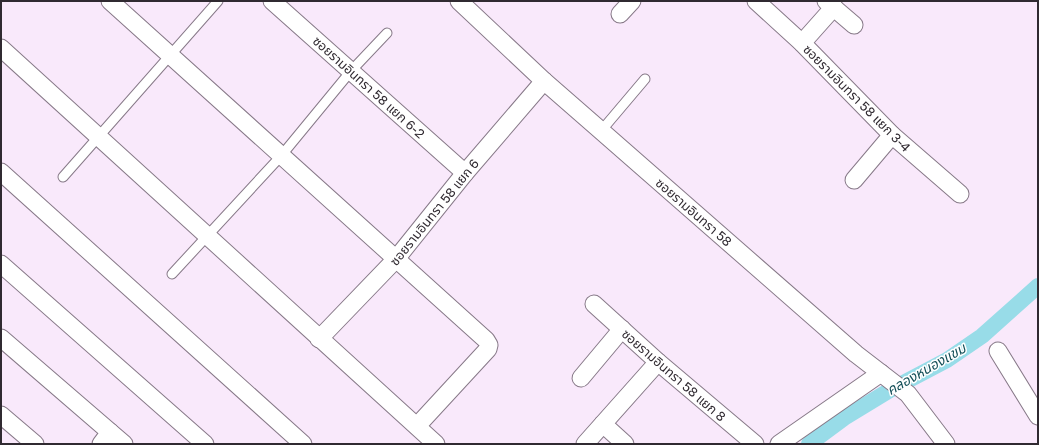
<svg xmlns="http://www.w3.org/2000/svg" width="1039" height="445" viewBox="0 0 1039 445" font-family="'Golos Text','Noto Sans Thai',sans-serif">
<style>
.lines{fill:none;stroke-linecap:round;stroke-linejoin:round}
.canal{stroke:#98dce8;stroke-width:16}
.service-casing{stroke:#877988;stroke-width:11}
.minor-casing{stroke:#877988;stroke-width:19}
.service{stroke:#fff;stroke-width:9}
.minor{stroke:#fff;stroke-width:17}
.labels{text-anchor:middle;stroke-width:3;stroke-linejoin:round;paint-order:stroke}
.street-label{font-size:13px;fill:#302a31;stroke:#fff}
.water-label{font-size:14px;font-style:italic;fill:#124e57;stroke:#fff}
</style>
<rect width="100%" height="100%" fill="#f9e9fb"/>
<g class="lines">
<!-- canal -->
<polyline class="canal" points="809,444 844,418 890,390 947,360 982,336 1038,286"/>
<defs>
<g id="service">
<polyline points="601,131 645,79"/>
<polyline points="63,177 218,1"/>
<polyline points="172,274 281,156 351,71 387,33"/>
</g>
<g id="minor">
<polyline points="110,1 486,340 489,345 488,349 417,426"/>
<polyline points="272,1 465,173"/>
<polyline points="459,1 544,81 599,129 856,354 908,394 946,444"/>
<polyline points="756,1 802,43 892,135 960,194"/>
<polyline points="826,1 854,25"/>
<polyline points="620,14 632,1"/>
<polyline points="802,43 834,7"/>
<polyline points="1,48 436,444"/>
<polyline points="1,172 303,444"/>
<polyline points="854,180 892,135"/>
<polyline points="1,264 205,444"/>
<polyline points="594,304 658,362 755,444"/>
<polyline points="1,338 110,432 101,444"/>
<polyline points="319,339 396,259 465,173 544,81"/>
<polyline points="998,351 1038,416"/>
<polyline points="581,378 622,329"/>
<polyline points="1,415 35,444"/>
<polyline points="603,424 625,444"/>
<polyline points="110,432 124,444"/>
<polyline points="585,444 658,362"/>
<polyline points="779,444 881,373"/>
</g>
</defs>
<!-- service casing -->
<use href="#service" class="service-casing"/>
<!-- minor casing -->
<use href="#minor" class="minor-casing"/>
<!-- service -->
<use href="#service" class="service"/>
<!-- minor -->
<use href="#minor" class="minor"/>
</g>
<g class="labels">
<!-- street labels -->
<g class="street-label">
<text transform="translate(369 87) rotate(42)" y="5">ซอยรามอินทรา 58 แยก 6-2</text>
<text transform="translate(857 98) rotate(45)" y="5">ซอยรามอินทรา 58 แยก 3-4</text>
<text transform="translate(434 212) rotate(-51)" y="5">ซอยรามอินทรา 58 แยก 6</text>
<text transform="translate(694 212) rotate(41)" y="5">ซอยรามอินทรา 58</text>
<text transform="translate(674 375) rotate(41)" y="5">ซอยรามอินทรา 58 แยก 8</text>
</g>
<!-- water labels -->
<g class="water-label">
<text transform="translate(926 369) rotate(-30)" y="5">คลองหนองแขม</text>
</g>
</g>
<!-- border -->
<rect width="1039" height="445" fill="none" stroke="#302a31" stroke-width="4"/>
</svg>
